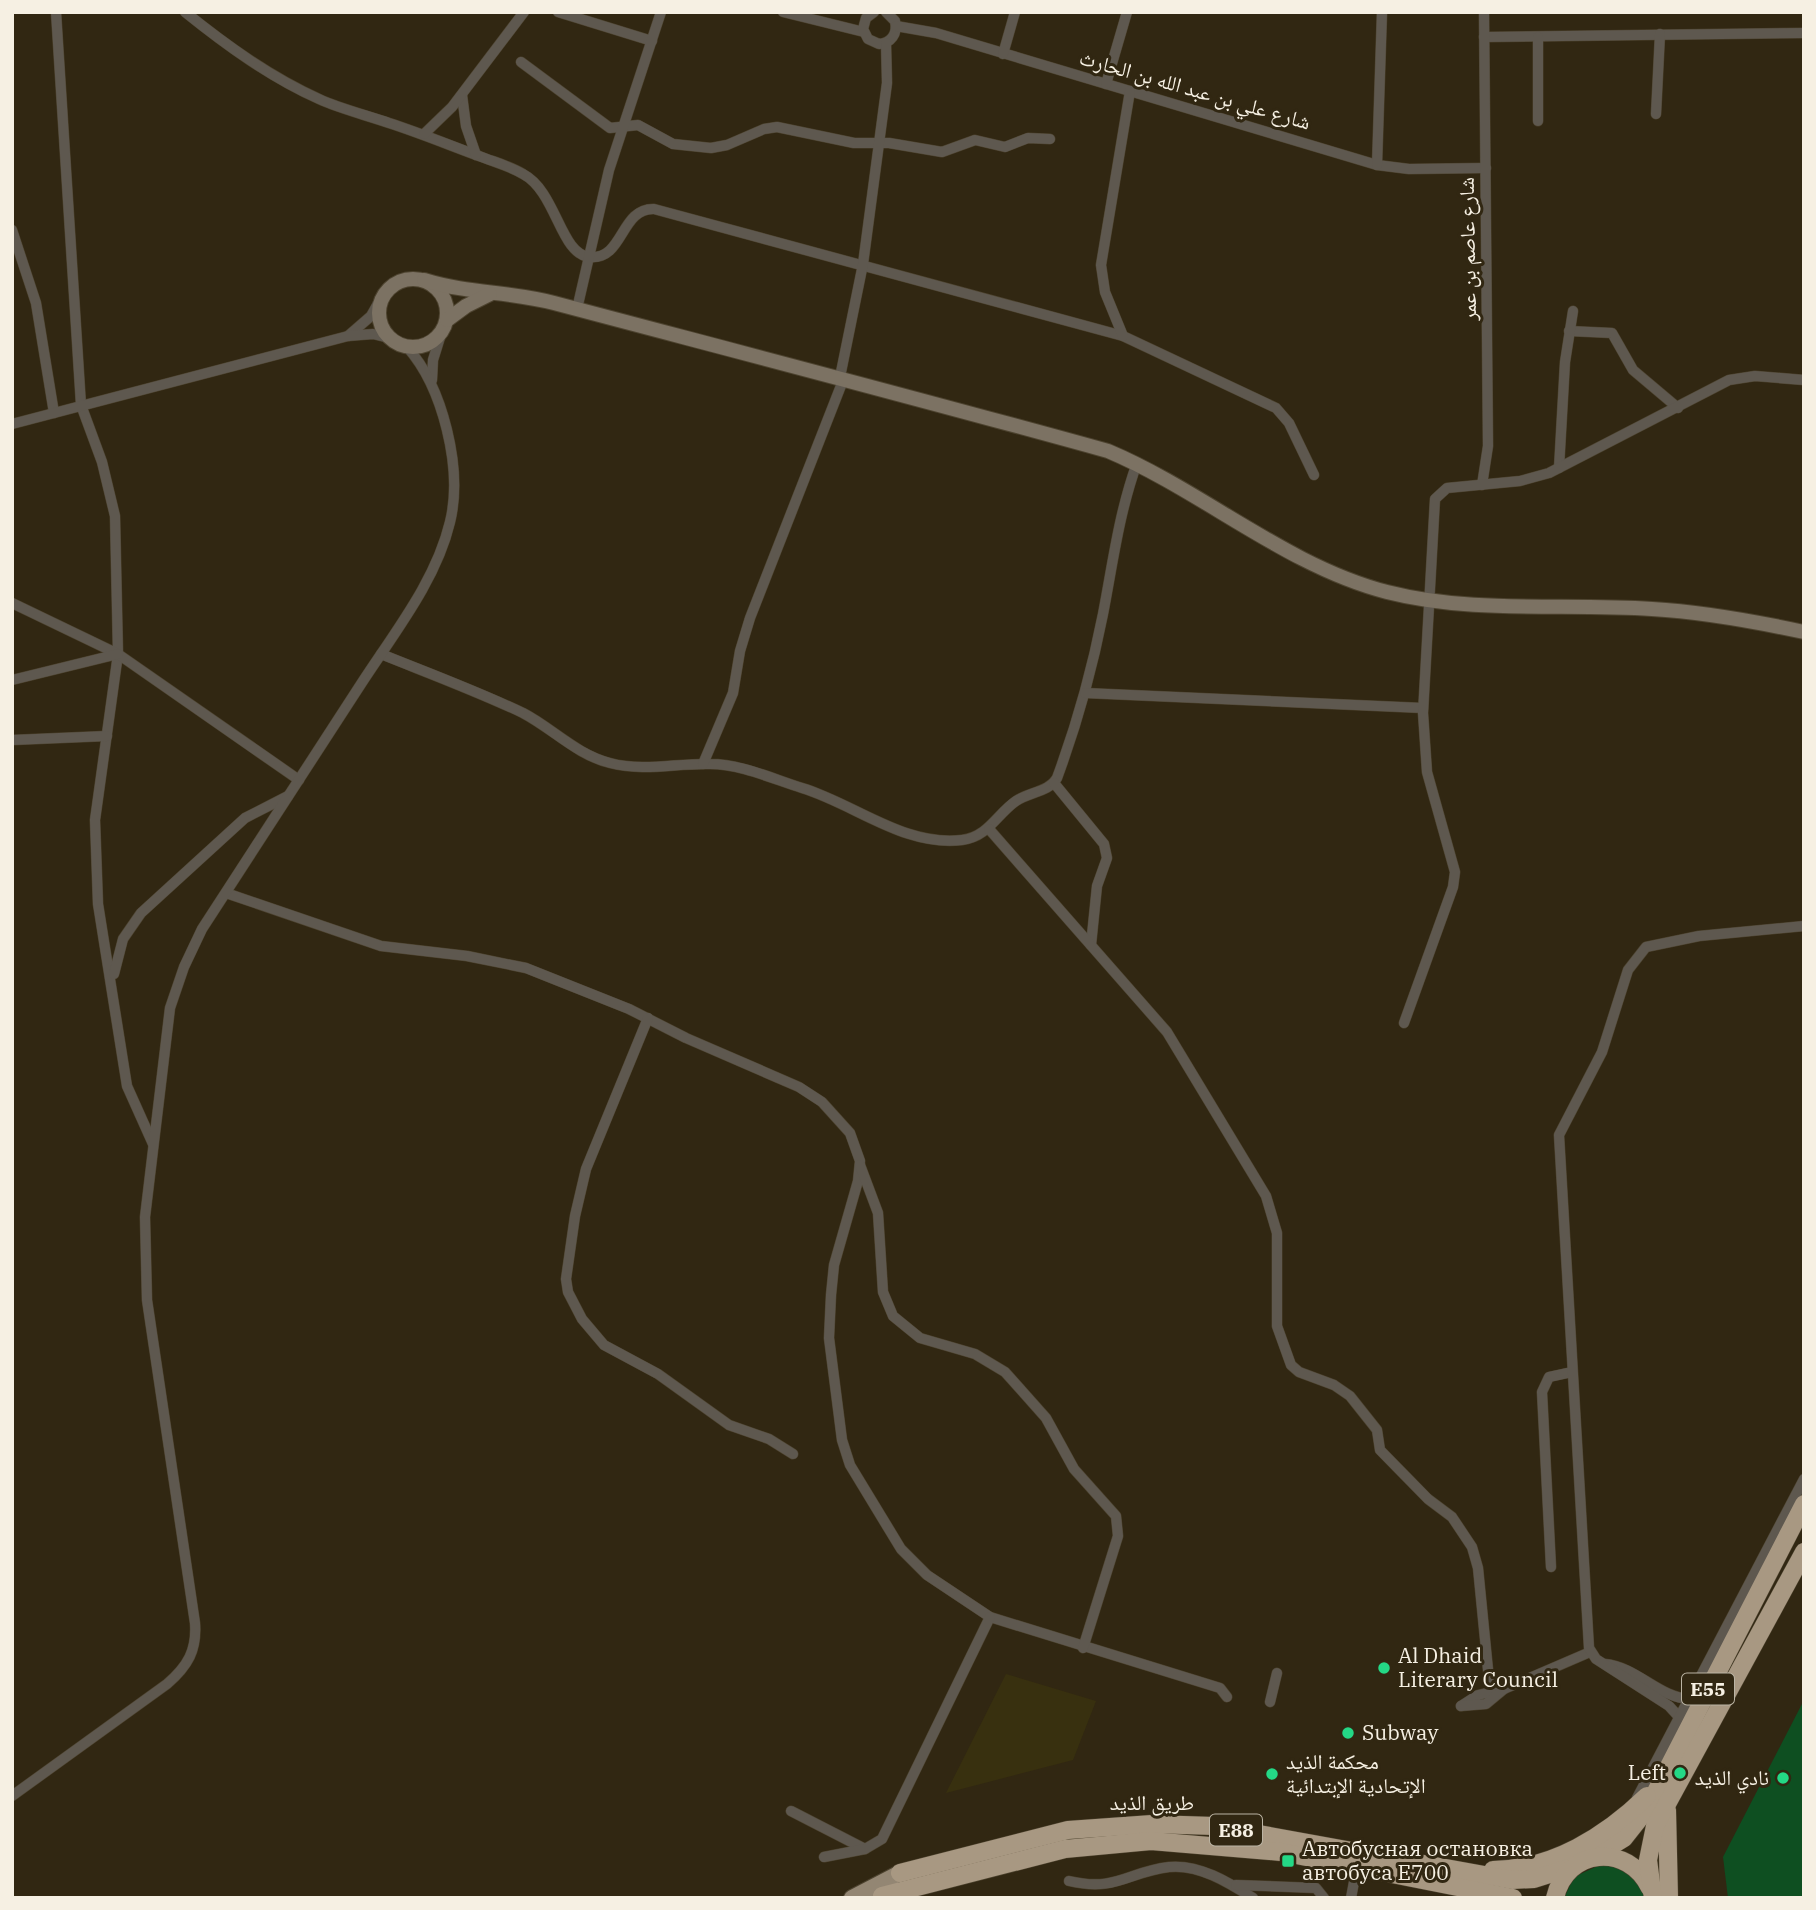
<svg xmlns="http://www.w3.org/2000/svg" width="1816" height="1910" viewBox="0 0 1816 1910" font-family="'IBM Plex Serif','Noto Naskh Arabic',serif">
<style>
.green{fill:#0e4f21}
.sand{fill:#38300f}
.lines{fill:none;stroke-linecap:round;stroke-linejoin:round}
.street-casing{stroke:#4d432f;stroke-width:11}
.secondary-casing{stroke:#4d432f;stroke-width:16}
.primary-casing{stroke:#4d432f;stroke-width:18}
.highway-casing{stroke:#4d432f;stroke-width:19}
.street{stroke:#5e584f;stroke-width:10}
.secondary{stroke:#7c7263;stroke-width:14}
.primary{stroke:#938673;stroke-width:16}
.highway{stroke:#a89882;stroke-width:18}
.poi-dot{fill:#24d886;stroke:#312712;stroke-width:2.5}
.labels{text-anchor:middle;stroke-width:6;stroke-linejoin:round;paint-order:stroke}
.shield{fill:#312712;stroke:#bbb4a4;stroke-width:2}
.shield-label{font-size:19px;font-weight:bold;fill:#f6f0e3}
.street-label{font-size:21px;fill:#f6f0e3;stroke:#312712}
.poi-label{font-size:21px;fill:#f6f0e3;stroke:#312712;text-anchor:start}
</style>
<rect width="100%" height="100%" fill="#312712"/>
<!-- green -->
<g class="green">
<polygon points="1804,1700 1804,1898 1728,1898 1723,1857"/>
<path d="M1602 1864C1624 1869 1638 1875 1645 1898H1564L1574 1877Z"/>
</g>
<!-- sand -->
<polygon class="sand" points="1006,1674 1096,1701 1073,1760 946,1793"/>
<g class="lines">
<defs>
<g id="street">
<polyline points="56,12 81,405 102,462 115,516 118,654 95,820 98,904 127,1086 153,1144"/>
<path d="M185 12C226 45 270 77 319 99 341 109 366 115 389 123 420 133 449 145 479 156 494 162 510 166 523 174 557 192 560 255 590 257 624 260 620 208 654 209L1123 336 1276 408 1289 423 1314 475"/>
<polyline points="558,12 652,41"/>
<polyline points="783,12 864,32"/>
<path d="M874 12 866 18 863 29 868 39 879 44C891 43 898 34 895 21L886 12"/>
<polyline points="896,26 936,33 1377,165 1409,169 1486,168"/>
<polyline points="1484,37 1804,33"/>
<polyline points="1538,37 1538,121"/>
<polyline points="1003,54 1015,12"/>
<polyline points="521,62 610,128 638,125 673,144 711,148 727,145 764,129 777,127 854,143 889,143 942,152 975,140 1005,147 1028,138 1050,139"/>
<polyline points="1106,84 1127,12"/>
<polyline points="462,95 466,126 476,155"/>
<polyline points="1656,114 1660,34"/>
<polyline points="424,134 452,107 524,12"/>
<polyline points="1377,165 1382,12"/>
<polyline points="12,230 36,303 54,413"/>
<polyline points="577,309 609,170 661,12"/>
<polyline points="1569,331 1612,333 1633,370 1678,408"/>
<polyline points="348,336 371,316 380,300"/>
<polyline points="1123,336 1105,292 1101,265 1130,91"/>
<polyline points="840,377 863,264 887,83 886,43"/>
<polyline points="432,380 433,360 442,331"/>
<polyline points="12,424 348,336 373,334 389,338"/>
<polyline points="1559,468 1565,362 1573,311"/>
<polyline points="1482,485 1488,446 1484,12"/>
<polyline points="12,603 118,654 299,780"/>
<path d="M381 654C428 673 477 691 523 713 552 728 577 755 610 763 644 772 676 763 710 764 741 764 773 779 802 788 855 804 904 847 962 840 988 837 997 814 1016 801 1029 792 1049 792 1057 778 1077 724 1092 670 1103 614 1113 562 1119 513 1137 463"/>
<polyline points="12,680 118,654"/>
<polyline points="1085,693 1423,708"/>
<polyline points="12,740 107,736"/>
<polyline points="703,764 733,693 740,651 750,618 844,378"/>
<polyline points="1054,783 1104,844 1107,858 1097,886 1091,945"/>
<polyline points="989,829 1167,1032 1266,1196 1277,1233 1277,1326 1291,1365 1299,1372 1334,1385 1350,1396 1377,1430 1380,1450 1428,1499 1452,1517 1472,1547 1478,1568 1490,1690"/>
<polyline points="226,893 381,946 467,956 526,968 629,1009 686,1038 799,1087 822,1102 850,1133 860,1161 858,1181 834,1265 831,1295 829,1338 842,1440 850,1465 901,1549 927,1575 990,1617 1220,1688 1227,1697"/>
<polyline points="114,974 123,939 141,913 245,818 288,796"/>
<polyline points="648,1018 586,1169 575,1216 566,1279 568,1292 582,1319 604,1345 658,1374 729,1425 769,1439 793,1454"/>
<polyline points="1404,1023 1453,887 1455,872 1427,772 1423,713 1435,499 1447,488 1520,481 1549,473 1729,380 1755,376 1804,380"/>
<polyline points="860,1165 878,1213 883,1292 893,1316 920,1338 975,1354 1005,1372 1046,1418 1074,1469 1116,1516 1118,1536 1083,1648"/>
<polyline points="1551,1567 1542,1392 1549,1377 1572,1372"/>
<path d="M1605 1664C1637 1667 1659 1698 1690 1699"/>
<polyline points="1270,1702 1277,1673"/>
<polyline points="1461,1706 1478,1695 1504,1689 1590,1652"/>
<polyline points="1461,1706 1486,1704 1504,1689"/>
<polyline points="1680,1718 1669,1706 1596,1659 1589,1648 1559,1135 1602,1052 1628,970 1646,947 1699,936 1804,926"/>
<path d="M12 1796 167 1684C188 1666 197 1650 195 1623L147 1300 145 1217 170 1008 184 967 202 929C255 847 308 766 361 684 394 633 436 581 450 522 463 469 443 387 407 347"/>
<polyline points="1637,1798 1804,1479"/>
<polyline points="791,1811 865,1849"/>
<polyline points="824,1857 865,1849 882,1839 990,1617"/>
<path d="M1069 1881C1117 1892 1127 1872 1169 1867 1199 1864 1228 1882 1253 1898"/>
<polyline points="1236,1885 1316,1888 1324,1898"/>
<polyline points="1351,1898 1357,1866"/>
</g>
<g id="secondary">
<circle cx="413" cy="313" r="34"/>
<path d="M424 280C469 294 509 291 554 303 739 352 924 400 1108 451 1203 491 1286 566 1387 592 1473 614 1564 603 1652 609 1703 612 1753 621 1804 632"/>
<polyline points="447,320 466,306 490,294"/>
</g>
<polyline id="primary" points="852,1898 900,1873"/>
<g id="highway">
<polyline points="1667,1810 1669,1898"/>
<polyline points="1593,1857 1624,1838 1647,1809 1804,1504"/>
<path d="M1493 1870C1553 1869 1606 1836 1647 1796"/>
<polyline points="900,1873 1068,1830 1152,1824 1214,1826 1512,1880 1534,1879 1572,1867"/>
<polyline points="882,1896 1065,1849 1151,1841 1281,1852 1513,1898"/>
<path d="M1555 1898C1566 1848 1628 1842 1650 1888"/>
<polyline points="1653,1898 1648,1860 1655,1826 1804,1552"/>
</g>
</defs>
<!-- street casing -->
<use href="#street" class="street-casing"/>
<!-- secondary casing -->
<use href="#secondary" class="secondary-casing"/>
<!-- primary casing -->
<use href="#primary" class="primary-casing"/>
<!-- highway casing -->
<use href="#highway" class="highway-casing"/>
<!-- street -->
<use href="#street" class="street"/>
<!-- secondary -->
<use href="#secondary" class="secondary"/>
<!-- primary -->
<use href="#primary" class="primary"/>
<!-- highway -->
<use href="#highway" class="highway"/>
</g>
<!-- markers -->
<g class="poi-dot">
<circle cx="1384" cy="1668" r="7"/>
<circle cx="1348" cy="1733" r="7"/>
<circle cx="1680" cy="1773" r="7"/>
<circle cx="1272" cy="1774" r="7"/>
<circle cx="1783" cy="1778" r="7"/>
<rect x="1281" y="1854" width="14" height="14" rx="3.5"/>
</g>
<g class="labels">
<!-- shield labels -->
<g class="shield">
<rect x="1682" y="1673.5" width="52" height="31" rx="5"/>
<rect x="1210" y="1814.5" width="52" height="31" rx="5"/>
</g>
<g class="shield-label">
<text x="1708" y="1696">E55</text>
<text x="1236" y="1837">E88</text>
</g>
<!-- street labels -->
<g class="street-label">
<text transform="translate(1195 90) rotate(16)" y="7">شارع علي بن عبد الله بن الحارث</text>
<text transform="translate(1468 249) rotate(-91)" y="7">شارع عاصم بن عمر</text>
<text x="1152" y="1810">طريق الذيد</text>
</g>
<!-- poi labels -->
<g class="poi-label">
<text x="1398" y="1663">Al Dhaid<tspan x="1398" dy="24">Literary Council</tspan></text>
<text x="1362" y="1740">Subway</text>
<text x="1286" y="1769">محكمة الذيد<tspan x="1286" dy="24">الإتحادية الإبتدائية</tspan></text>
<text x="1666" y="1780" text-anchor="end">Left</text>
<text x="1769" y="1785" text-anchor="end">نادي الذيد</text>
<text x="1302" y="1856">Автобусная остановка<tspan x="1302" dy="24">автобуса Е700</tspan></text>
</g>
</g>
<!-- border -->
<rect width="1816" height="1910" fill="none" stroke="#f6f0e3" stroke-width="28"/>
</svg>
